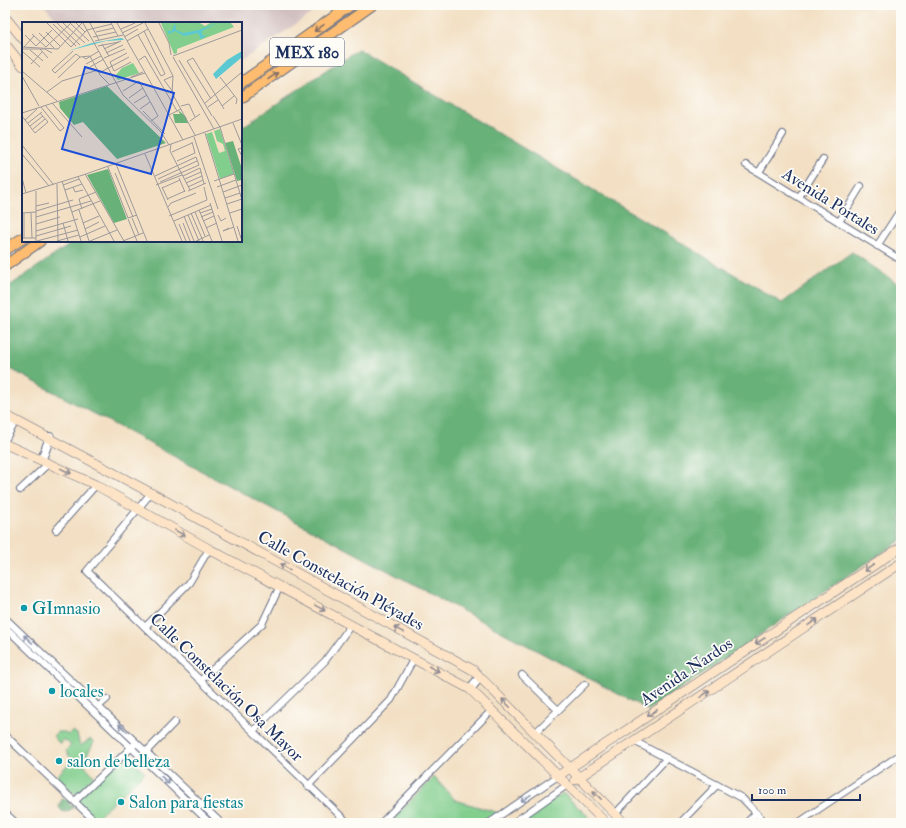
<svg xmlns="http://www.w3.org/2000/svg" width="906" height="828" viewBox="0 0 906 828" font-family="'IM FELL Double Pica',serif">
<style>
.industrial{fill:#d1bfbf}
.green{fill:#81ce8d;stroke:#4e7e76}
.forest{fill:#68b178;stroke:#42706b}
.lines{fill:none;stroke-linecap:round;stroke-linejoin:round}
.minor-casing{stroke:#676d82;stroke-width:8}
.tertiary-casing{stroke:#676d82;stroke-width:10}
.secondary-casing{stroke:#676d82;stroke-width:10}
.primary-casing{stroke:#676d82;stroke-width:12}
.minor{stroke:#fff;stroke-width:6}
.tertiary{stroke:#fff;stroke-width:8}
.secondary{stroke:#fee4c6;stroke-width:9}
.primary{stroke:#fdbc70;stroke-width:10}
.oneway{stroke:#816e66}
.oneway2{stroke:#8c8a92}
.oneway3{stroke:#8d97ae}
.culture-dot{fill:#0f9aa8;stroke:#fdfcf7;stroke-width:1.5}
.labels{text-anchor:middle;stroke-width:3.5;stroke-linejoin:round;paint-order:stroke}
.shield{fill:#fdfcf7;stroke:#5f6c8c;stroke-width:1}
.shield-label{font-size:16px;font-weight:bold;fill:#1b2f5e}
.street-label{font-size:17px;fill:#1b2f5e;stroke:#fdfcf7}
.culture-label{font-size:17px;fill:#0d838f;stroke:#fdfcf7;text-anchor:start}
.inset-road{fill:none;stroke:#9d999b;stroke-width:1}
.view{fill:#1d4ed8;fill-opacity:0.15;stroke:#1d4ed8;stroke-width:2}
.inset-edge{fill:none;stroke:#1b2f5e;stroke-width:2}
</style>
<rect width="100%" height="100%" fill="#fdfcf7"/>
<filter id="ink" filterUnits="userSpaceOnUse"><feTurbulence type="fractalNoise" baseFrequency=".025" numOctaves="2"/><feDisplacementMap in="SourceGraphic" scale="8" xChannelSelector="R" yChannelSelector="G"/><feConvolveMatrix kernelMatrix="1 2 1 2 8 2 1 2 1" color-interpolation-filters="sRGB"/></filter>
<filter id="wash" filterUnits="userSpaceOnUse"><feTurbulence type="fractalNoise" baseFrequency=".012" numOctaves="4" result="noise"/><feDisplacementMap in="SourceGraphic" scale="16" xChannelSelector="R" yChannelSelector="G"/><feGaussianBlur stdDeviation="0.9" result="paint"/><feColorMatrix in="noise" values="0 0 0 0 0 0 0 0 0 0 0 0 0 0 0 0 0 1.4 0 .05"/><feComposite in="paint" operator="in"/></filter>
<g filter="url(#wash)">
<rect width="100%" height="100%" fill="#f3e0c4"/>
<!-- industrial -->
<polygon class="industrial" points="44,5 324,5 241,61 241,23 59,23"/>
<!-- green -->
<g class="green">
<polygon points="73,731 77,734 80,746 91,739 94,742 83,763 94,776 76,795 56,777 72,760 66,751 71,745 63,739 60,744 53,736 57,732 64,732 68,735"/>
<polygon points="125,753 145,772 100,815 97,822 75,801"/>
<polygon points="434,777 455,800 499,813 483,823 389,823"/>
<polygon points="563,793 595,823 520,823"/>
</g>
<!-- forest -->
<g class="forest">
<polygon points="358,49 782,303 852,252 901,286 901,540 648,710 5,366 5,289 75,241 241,241 241,128"/>
<polygon points="62,799 68,800 70,805 75,807 66,812 62,811 59,807"/>
</g>
</g>
<g filter="url(#ink)">
<g class="lines">
<defs>
<g id="minor">
<polyline points="746,165 901,260"/>
<polyline points="759,172 783,134"/>
<polyline points="799,197 823,159"/>
<polyline points="839,222 861,186"/>
<polyline points="877,246 901,209"/>
<polyline points="20,490 49,463"/>
<polyline points="151,493 87,571 348,823"/>
<polyline points="56,530 96,485"/>
<polyline points="5,618 221,823"/>
<polyline points="5,627 210,823"/>
<polyline points="145,627 189,583 209,549"/>
<polyline points="522,675 558,710"/>
<polyline points="201,680 262,624 280,586"/>
<polyline points="99,706 107,699"/>
<polyline points="253,731 325,661 351,625"/>
<polyline points="535,733 585,684"/>
<polyline points="5,735 97,823"/>
<polyline points="634,741 742,798 766,823"/>
<polyline points="144,754 175,722"/>
<polyline points="308,786 391,700 414,658"/>
<polyline points="75,801 135,744"/>
<polyline points="5,813 16,823"/>
<polyline points="615,814 667,758"/>
<polyline points="381,823 492,710"/>
<polyline points="489,823 558,776"/>
<polyline points="513,823 567,785"/>
<polyline points="680,823 717,785"/>
<polyline points="746,823 756,813"/>
<polyline points="798,823 901,754"/>
</g>
<g id="tertiary">
<polyline points="5,438 15,421"/>
<polyline points="42,459 50,437"/>
<polyline points="470,689 480,677"/>
</g>
<g id="secondary">
<polyline points="5,17 23,39"/>
<polyline points="5,44 23,66"/>
<polyline points="5,415 151,493 473,670 624,823"/>
<polyline points="5,444 96,485 209,549 470,689 606,823"/>
<polyline points="558,776 901,547"/>
<polyline points="575,780 901,563"/>
</g>
<g id="primary">
<polyline points="241,83 351,5"/>
<polyline points="241,98 372,5"/>
<polyline points="5,250 23,238"/>
<polyline points="5,266 40,241"/>
</g>
</defs>
<!-- minor casing -->
<use href="#minor" class="minor-casing"/>
<!-- tertiary casing -->
<use href="#tertiary" class="tertiary-casing"/>
<!-- secondary casing -->
<use href="#secondary" class="secondary-casing"/>
<!-- primary casing -->
<use href="#primary" class="primary-casing"/>
<!-- minor -->
<use href="#minor" class="minor"/>
<!-- tertiary -->
<use href="#tertiary" class="tertiary"/>
<!-- secondary -->
<use href="#secondary" class="secondary"/>
<!-- primary -->
<use href="#primary" class="primary"/>
</g>
<!-- one-way arrows -->
<defs><path id="oneway-shaft" d="M-6 0H5M1.5-3L5.5 0L1.5 3" fill="none" stroke-width="1.6" stroke-linecap="round" stroke-linejoin="round"/></defs>
<g class="oneway">
<use href="#oneway-shaft" transform="translate(319 28) rotate(145)"/>
<use href="#oneway-shaft" transform="translate(273 76) rotate(-35)"/>
</g>
<g class="oneway2">
<use href="#oneway-shaft" transform="translate(66 471) rotate(26)"/>
<use href="#oneway-shaft" transform="translate(180 533) rotate(29)"/>
<use href="#oneway-shaft" transform="translate(285 567) rotate(-151)"/>
<use href="#oneway-shaft" transform="translate(869 568) rotate(146)"/>
<use href="#oneway-shaft" transform="translate(320 608) rotate(29)"/>
<use href="#oneway-shaft" transform="translate(813 622) rotate(-34)"/>
<use href="#oneway-shaft" transform="translate(399 630) rotate(-151)"/>
<use href="#oneway-shaft" transform="translate(760 641) rotate(146)"/>
<use href="#oneway-shaft" transform="translate(434 669) rotate(28)"/>
<use href="#oneway-shaft" transform="translate(705 694) rotate(-34)"/>
<use href="#oneway-shaft" transform="translate(506 703) rotate(-135)"/>
<use href="#oneway-shaft" transform="translate(652 713) rotate(146)"/>
<use href="#oneway-shaft" transform="translate(597 795) rotate(-135)"/>
</g>
<g class="oneway3">
<use href="#oneway-shaft" transform="translate(28 639) rotate(-137)"/>
<use href="#oneway-shaft" transform="translate(123 728) rotate(-137)"/>
<use href="#oneway-shaft" transform="translate(165 780) rotate(44)"/>
<use href="#oneway-shaft" transform="translate(526 798) rotate(146)"/>
</g>
</g>
<!-- markers -->
<g class="culture-dot">
<circle cx="24" cy="608" r="4"/>
<circle cx="52" cy="691" r="4"/>
<circle cx="59" cy="761" r="4"/>
<circle cx="121" cy="802" r="4"/>
</g>
<g class="labels">
<!-- shield labels -->
<rect class="shield" x="270" y="38" width="74" height="28" rx="3"/>
<g class="shield-label">
<text x="307" y="58">MEX 180</text>
</g>
<!-- street labels -->
<g class="street-label">
<text transform="translate(831 201) rotate(32)" y="6">Avenida Portales</text>
<text transform="translate(341 580) rotate(29)" y="6">Calle Constelación Pléyades</text>
<text transform="translate(686 671) rotate(-34)" y="6">Avenida Nardos</text>
<text transform="translate(227 687) rotate(44)" y="6">Calle Constelación Osa Mayor</text>
</g>
<!-- culture labels -->
<g class="culture-label">
<text x="32" y="614">GImnasio</text>
<text x="60" y="697">locales</text>
<text x="67" y="767">salon de belleza</text>
<text x="129" y="808">Salon para fiestas</text>
</g>
</g>
<!-- overview -->
<g transform="translate(22 22)">
<rect width="220" height="220" fill="#f3e0c4"/>
<path d="M139 1H178L183 4 188 1H209L212 5 155 27V31L152 32ZM111 41 117 51 96 58 93 54 100 46ZM198 107 212 152 198 157 184 112 190 110 197 131 203 129 201 122 195 119 192 109Z" fill="#81ce8d"/>
<path d="M85 64 144 121 95 137 61 100 52 103 38 86 37 80ZM156 88 164 95 166 101H153L151 92H158ZM211 119 220 147V158L215 159 203 121ZM86 147 105 197 92 201 65 153Z" fill="#68b178"/>
<path d="M140 1 145 9H150L153 1 154 8 161 11 177 8 195 1 180 9V13L184 14 179 17 176 11 162 14 153 9 147 12ZM99 16 102 17 101 18 84 19 46 29 20 26 46 29 70 21ZM220 29 219 36 194 57 191 52 205 38Z" fill="#5cc9d2"/>
<path class="inset-road" d="M25 1 49 25M35 1 58 23M41 1 63 21M48 1 67 19M54 1 63 10M61 1 101 73 139 110 147 123M68 1 77 18M89 1 96 14M95 1 161 118M123 1 147 46 151 54 150 71 173 113M137 1 147 21 149 33M31 2 54 24M99 7 113 1M24 10 38 24M74 10 92 6M17 11 32 26M100 11 121 1M10 12 24 25 49 1M3 13 14 24M116 13 139 54 143 52 122 9M71 15 94 10M102 15 116 7M73 19 101 13M105 19 126 7M80 22 87 34M14 24 30 8M76 24 97 20M0 25 36 27 60 1M2 25 12 14M49 25 65 8 90 2M0 27H23L30 31M18 27 26 36M82 27 99 19M8 28 21 39M0 29 18 45M51 29 30 48 33 51 54 32 58 35M84 31 101 23M105 31 88 40 92 49 109 40M151 34 220 8M61 35 64 37 77 29M151 35 192 107M82 36 103 27M117 38 123 34 155 89M157 38 190 94M165 39 171 36 202 87M165 39 189 77M9 42 20 30M64 42 79 34M68 45 82 37M0 49 35 79M77 51 107 35M0 54 17 84M151 54 142 58 151 70M109 55 121 50M198 55 215 77 214 82M36 56 58 35 68 34 78 53 87 62M96 60 123 51M101 69 117 59 136 94 129 99M25 70 40 59 76 48M107 76 121 66M30 81 60 115M112 81 125 73M183 81 220 50M159 84 167 82 173 95M200 84 212 74M19 85 38 109 42 106 23 83M186 85 196 78M118 87 128 80M121 89 143 112M0 91 96 60M147 93 159 87M0 94 13 111 26 100 18 91M191 94 198 105 220 178M3 98 15 87M168 99 178 92M6 101 20 90M211 101 220 123M8 104 21 94M11 107 23 97M183 111 216 219M172 115 196 187M149 122 148 129 168 168M0 123 31 162M220 126 216 127 220 134M150 130 170 121M0 132 27 164M123 132 160 219M155 139 173 131 170 120M94 142 125 219M86 145 106 196 115 193M178 146 182 162M93 151 111 195M63 152 102 219M133 154 174 135 177 143 138 160M161 154 178 146M56 155 92 219M0 156 4 171M157 156 163 170M136 157 175 139M163 157 179 150M40 159 59 219M192 159 212 152M164 161 180 154M35 162 36 219M41 163 57 157M134 163 160 153M51 165 53 170 61 168M140 165 146 178M166 165 181 158M195 165 214 158M140 166 158 158M43 168 60 162M14 169V219M166 169 184 161M201 170 220 163M0 172 61 153 220 97M203 176 218 171M145 177 163 169M188 181 200 219M205 182 220 177M14 184 27 181M146 185 149 181 174 171M60 187 57 177 74 170M57 188 67 219M177 188 190 219M14 189 51 178M50 190 78 179M173 190 183 214M0 191 14 190M2 191V216M9 191 10 216M169 191 181 219M178 191 190 187M208 191 220 187M166 193 177 219M196 193 199 199 204 196M147 194 185 178 182 165M162 194 172 219M14 195 69 179M179 195 191 190M110 196 117 213M106 197 115 219M152 199 189 183M181 199 192 194M41 201 46 219M61 201 77 194M161 201 168 219M14 202 38 195M157 202 164 219M215 204 220 219M184 206 195 201M207 206 201 209 212 205M63 207 77 200M14 209 56 197M14 214 49 204M58 215 83 204M0 216H14M15 219 56 208M35 219 57 213M68 219 95 208M101 219 121 211M174 219 187 213"/>
<path class="view" d="M63 45 152 71 129 152 40 127Z"/>
<rect width="220" height="220" class="inset-edge"/>
</g>
<!-- margin -->
<rect width="906" height="828" fill="none" stroke="#fdfcf7" stroke-width="20"/>
<!-- scale -->
<path d="M752 794v6h108v-6" fill="none" stroke="#1b2f5e" stroke-width="2"/>
<text x="758" y="794" font-size="12" fill="#1b2f5e" stroke="#fdfcf7" stroke-width="3" paint-order="stroke">100 m</text>
</svg>
